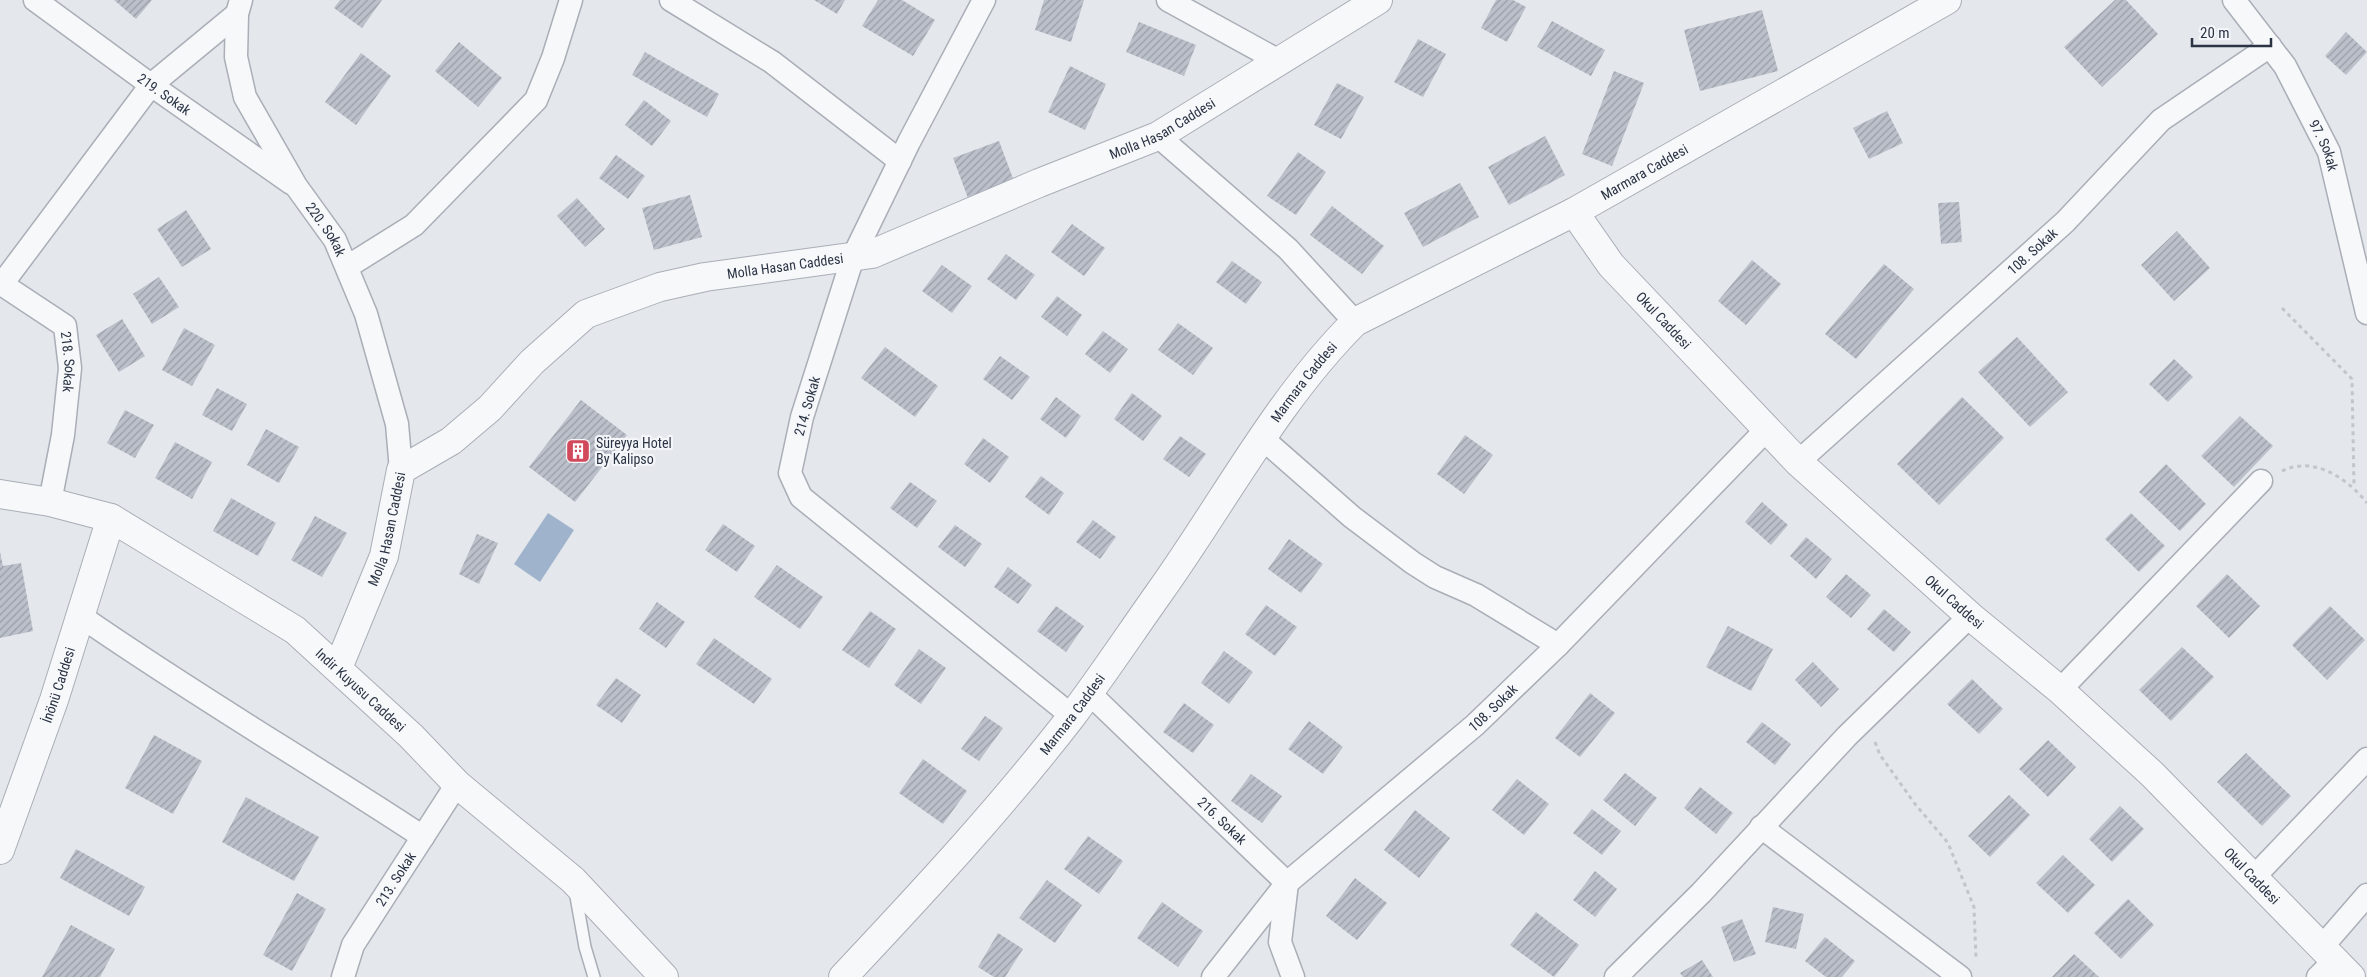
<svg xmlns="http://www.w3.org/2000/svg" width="2367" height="977" viewBox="0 0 2367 977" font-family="'Roboto Condensed',sans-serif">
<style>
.water{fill:#9fb4cc}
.building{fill:url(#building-hatch)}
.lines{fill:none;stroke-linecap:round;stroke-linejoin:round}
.service-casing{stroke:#a9aeb7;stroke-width:14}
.minor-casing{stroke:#a9aeb7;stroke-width:25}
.tertiary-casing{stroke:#a9aeb7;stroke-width:30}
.path{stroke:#c2c5cb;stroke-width:3;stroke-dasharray:4 4;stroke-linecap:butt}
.service{stroke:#f7f8fa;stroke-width:11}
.minor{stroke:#f7f8fa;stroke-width:22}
.tertiary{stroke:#f7f8fa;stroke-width:28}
.labels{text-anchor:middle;stroke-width:4.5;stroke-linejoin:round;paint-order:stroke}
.street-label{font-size:14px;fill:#2b3445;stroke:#f4f6f9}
.poi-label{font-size:14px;fill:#2b3445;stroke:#f4f6f9;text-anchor:start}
</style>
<defs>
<pattern id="building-hatch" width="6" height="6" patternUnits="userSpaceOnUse" patternTransform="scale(1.25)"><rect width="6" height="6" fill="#bbc0ca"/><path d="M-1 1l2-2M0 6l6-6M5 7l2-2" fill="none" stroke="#989da6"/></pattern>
</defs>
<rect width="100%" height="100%" fill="#e4e7ec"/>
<!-- water -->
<polygon class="water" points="548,513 574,530 540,582 514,564"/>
<!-- building -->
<g class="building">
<polygon points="114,0 152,0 136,19"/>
<polygon points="340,0 382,0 362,28 334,8"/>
<polygon points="814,0 845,0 837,14"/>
<polygon points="878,0 902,0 935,20 913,56 862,26"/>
<polygon points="1044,0 1084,0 1071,42 1035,30"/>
<polygon points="1496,0 1513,0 1526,7 1507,42 1481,28"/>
<polygon points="2115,0 2126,0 2158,34 2102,87 2064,47"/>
<polygon points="1762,10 1778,71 1700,91 1684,30"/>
<polygon points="1552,21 1605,50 1591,76 1537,47"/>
<polygon points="1139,22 1196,45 1184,76 1126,52"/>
<polygon points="2346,32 2367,52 2346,75 2325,56"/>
<polygon points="1418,39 1446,54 1423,97 1394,82"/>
<polygon points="459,42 502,78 478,107 435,71"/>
<polygon points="645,52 719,94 707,117 632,75"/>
<polygon points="361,53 391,76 356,125 325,102"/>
<polygon points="1070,66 1106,84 1085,130 1048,112"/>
<polygon points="1614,71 1644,83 1612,166 1582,154"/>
<polygon points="1337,83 1364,97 1341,139 1314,125"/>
<polygon points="644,100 671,121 652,146 625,125"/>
<polygon points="1887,111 1903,143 1869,159 1853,128"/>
<polygon points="1545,136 1565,175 1509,205 1488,167"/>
<polygon points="999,141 1014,181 968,198 953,158"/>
<polygon points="1298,152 1326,172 1296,215 1267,196"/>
<polygon points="616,155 645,176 628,199 599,178"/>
<polygon points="1460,183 1479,217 1423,247 1404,213"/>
<polygon points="690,195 702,237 654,250 642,208"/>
<polygon points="577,198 605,229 585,247 557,216"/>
<polygon points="1959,202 1962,242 1941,244 1938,203"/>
<polygon points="1332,206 1384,246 1362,274 1310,235"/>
<polygon points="186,210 211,249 182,267 157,229"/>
<polygon points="1072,224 1105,248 1084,276 1051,252"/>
<polygon points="2177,231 2210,268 2174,301 2141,265"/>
<polygon points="1006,254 1035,275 1016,300 987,279"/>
<polygon points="1752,260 1781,284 1746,325 1718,301"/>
<polygon points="1232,261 1262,282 1246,304 1216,282"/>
<polygon points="1884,264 1914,289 1856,359 1825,334"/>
<polygon points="942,265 972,286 952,313 922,291"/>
<polygon points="159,277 179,307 152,324 133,294"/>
<polygon points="1057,296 1082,315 1067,336 1041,317"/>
<polygon points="122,319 145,356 119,372 96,335"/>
<polygon points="1178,323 1213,348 1193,375 1158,350"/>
<polygon points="184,328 215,345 192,386 162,370"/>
<polygon points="1103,331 1128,349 1110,373 1085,354"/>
<polygon points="2017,337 2068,392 2030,427 1978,372"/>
<polygon points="885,347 938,386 915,417 861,378"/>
<polygon points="1000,356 1030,377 1012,400 983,379"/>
<polygon points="2174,359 2193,377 2168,402 2149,384"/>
<polygon points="217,388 247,404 232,431 202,415"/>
<polygon points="1132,393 1162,416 1143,441 1114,419"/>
<polygon points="1056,397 1081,416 1066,438 1040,419"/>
<polygon points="1962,397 2004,438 1939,505 1897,464"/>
<polygon points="581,400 627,435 575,502 529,467"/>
<polygon points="125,410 154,425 135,458 107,443"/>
<polygon points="2240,416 2273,446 2234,487 2201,456"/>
<polygon points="266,429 299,447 279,483 247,465"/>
<polygon points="1465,435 1493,455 1464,494 1437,474"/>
<polygon points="1180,436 1206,454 1189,477 1163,459"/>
<polygon points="983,438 1009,457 990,483 964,464"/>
<polygon points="175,442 212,462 192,499 155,478"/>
<polygon points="2166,464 2206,504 2180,531 2139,492"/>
<polygon points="1041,476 1064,493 1049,515 1025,497"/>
<polygon points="910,482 937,501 917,528 890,508"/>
<polygon points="231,498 276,523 258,556 213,531"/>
<polygon points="1762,502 1788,525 1771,545 1745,522"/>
<polygon points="2131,513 2165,546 2139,572 2105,539"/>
<polygon points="315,516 347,533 322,577 291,560"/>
<polygon points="1093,520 1116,537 1100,559 1076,542"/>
<polygon points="723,524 755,546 737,572 705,550"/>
<polygon points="955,525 982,544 965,567 938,547"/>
<polygon points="477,534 498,543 479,584 459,574"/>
<polygon points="1806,537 1832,559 1816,579 1790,556"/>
<polygon points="1289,539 1323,564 1301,593 1268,569"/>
<polygon points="0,552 3,566 21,563 33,631 0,638"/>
<polygon points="777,565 823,597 800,629 754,597"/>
<polygon points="1008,567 1032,585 1018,604 994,587"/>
<polygon points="1846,574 1871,595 1851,618 1826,597"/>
<polygon points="2227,574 2260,606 2229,638 2196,606"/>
<polygon points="657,602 685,622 666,648 639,629"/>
<polygon points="1266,605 1297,627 1275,656 1245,634"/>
<polygon points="1056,606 1084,626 1066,652 1037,631"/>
<polygon points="2330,606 2365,640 2327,680 2292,645"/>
<polygon points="1884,609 1911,632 1894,652 1867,629"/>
<polygon points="870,611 896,629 869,668 842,650"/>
<polygon points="1728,626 1773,649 1751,691 1706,667"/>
<polygon points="714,638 772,679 754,704 696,664"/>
<polygon points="2182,647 2214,677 2171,721 2139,690"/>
<polygon points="919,649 946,668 921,704 894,685"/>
<polygon points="1224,651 1253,672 1229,704 1201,683"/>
<polygon points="1813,662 1839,689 1821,707 1795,680"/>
<polygon points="616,678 641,695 622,723 596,705"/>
<polygon points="1972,679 2003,709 1979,734 1947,704"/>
<polygon points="1590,693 1615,713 1580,757 1555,738"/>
<polygon points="1184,703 1214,725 1193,753 1163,732"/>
<polygon points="985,716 1003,728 979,761 961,749"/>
<polygon points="1309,721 1343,747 1323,774 1288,749"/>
<polygon points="1762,722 1791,744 1775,765 1746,742"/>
<polygon points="154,735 202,761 173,814 125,788"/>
<polygon points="2048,740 2076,767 2048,797 2019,769"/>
<polygon points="2246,753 2291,796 2262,826 2217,782"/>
<polygon points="923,759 967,791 943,824 899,793"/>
<polygon points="1625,773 1657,798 1635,826 1603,800"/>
<polygon points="1251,774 1282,796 1262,823 1231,801"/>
<polygon points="1517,779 1549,804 1524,835 1492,810"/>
<polygon points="1700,787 1733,813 1716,834 1684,808"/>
<polygon points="2009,795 2030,815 1990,857 1968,836"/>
<polygon points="246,797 319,837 294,881 222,842"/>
<polygon points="2120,806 2144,829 2112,862 2089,839"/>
<polygon points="1592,809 1621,831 1602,855 1573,833"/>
<polygon points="1415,810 1450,838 1419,878 1384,850"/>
<polygon points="1088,836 1123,861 1099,894 1064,869"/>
<polygon points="76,849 145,887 129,916 60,878"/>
<polygon points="2063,855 2095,885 2068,913 2036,883"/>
<polygon points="1595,871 1617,889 1595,917 1573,900"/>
<polygon points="1355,878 1387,903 1357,940 1326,916"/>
<polygon points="1047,880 1082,905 1055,943 1019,918"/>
<polygon points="297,893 326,909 292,971 263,955"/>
<polygon points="2128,899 2154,925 2121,959 2094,933"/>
<polygon points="1162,902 1203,931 1178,967 1137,938"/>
<polygon points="1773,907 1804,914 1796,949 1765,942"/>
<polygon points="1536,912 1579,945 1554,977 1510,945"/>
<polygon points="1742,919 1756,954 1734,962 1721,927"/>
<polygon points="71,925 115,949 100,977 42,977"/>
<polygon points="998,933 1023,949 1005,977 994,977 978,967"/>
<polygon points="1825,937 1855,961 1842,977 1826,977 1805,961"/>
<polygon points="2074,954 2099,977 2052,977"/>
<polygon points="1702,960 1713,977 1683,977 1680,973"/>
</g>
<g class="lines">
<defs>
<polyline id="service" points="575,891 585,947 594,977"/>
<g id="minor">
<path id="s1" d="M35 0 151 85 291 183"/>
<path id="s2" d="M241 0 237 14 236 57 245 97 296 186 335 240 366 314 397 424 401 470"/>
<polyline points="671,0 772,62 900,161"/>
<polyline points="984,0 909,142 853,257 802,417 790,473 801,497 1072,716"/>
<polyline points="1168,0 1279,61"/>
<path id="s3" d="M2234 0 2285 66 2329 152 2367 313"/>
<polyline points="1158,136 1288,249 1355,322"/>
<polyline points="347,267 414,225 536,100 553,58 571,0"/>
<path id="s4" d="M0 283 65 326 70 368 63 435 50 502"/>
<polyline points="2,284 151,85 237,14"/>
<polyline points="1262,438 1352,517 1413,563 1435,577 1476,595 1558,645"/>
<path id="s5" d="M1798 462 2065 222 2161 120 2270 46"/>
<path d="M79 615C191 693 309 762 423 837"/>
<polyline points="2060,690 2261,481"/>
<path id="s6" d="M1088 692 1287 883 1280 942 1293 977"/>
<polyline points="1761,827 1960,977"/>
<polyline points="2253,878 2367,759"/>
<polyline points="2321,948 2367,895"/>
<path id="s7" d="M343 977 353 945 457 784"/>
<path id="s8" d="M1213 977 1287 883 1475 725 1558 645 1767 429"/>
<polyline points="1616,977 1701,893 1847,736 1970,616"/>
<polyline points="2318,977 2334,961"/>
</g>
<g id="tertiary">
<path id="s9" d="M1574 212 1611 265 1798 462 1970 616 2060 690 2152 774 2351 977"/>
<path id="s10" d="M0 494 50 502 111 518 295 630 411 736 457 784 573 880 664 977"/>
<path id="s11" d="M338 668 384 556 401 470 451 441 490 408 532 362 586 314 660 287 705 277 872 254 1039 183 1158 136 1378 0"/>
<path id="s12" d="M0 850 54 700 111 518"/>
<path id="s13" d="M843 977C922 893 1001 808 1072 716 1102 676 1130 634 1159 593 1224 502 1276 401 1355 322L1574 212 1947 0"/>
</g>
</defs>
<!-- service casing -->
<use href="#service" class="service-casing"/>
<!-- minor casing -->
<use href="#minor" class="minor-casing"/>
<!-- tertiary casing -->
<use href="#tertiary" class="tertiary-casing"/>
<!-- path -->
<g class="path">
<polyline points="2282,308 2352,379 2354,486"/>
<path d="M2282 471C2314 455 2348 479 2367 503"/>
<polyline points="1875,742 1880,755 1915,804 1948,843 1974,907 1976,959"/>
</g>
<!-- service -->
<use href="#service" class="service"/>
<!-- minor -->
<use href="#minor" class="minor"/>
<!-- tertiary -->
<use href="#tertiary" class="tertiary"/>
</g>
<!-- icons -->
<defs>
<symbol id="building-square" viewBox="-11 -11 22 22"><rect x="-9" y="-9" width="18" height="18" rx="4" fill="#d1495b" stroke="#f4f6f9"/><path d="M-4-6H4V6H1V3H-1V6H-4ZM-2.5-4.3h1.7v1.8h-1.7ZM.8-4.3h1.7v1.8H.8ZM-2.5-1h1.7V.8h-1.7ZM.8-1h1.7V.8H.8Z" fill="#fff"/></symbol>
</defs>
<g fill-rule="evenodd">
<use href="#building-square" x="564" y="437" width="28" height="28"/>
</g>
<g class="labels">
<!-- street labels -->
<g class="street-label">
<text dy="5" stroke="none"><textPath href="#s1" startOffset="160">219. Sokak</textPath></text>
<text dy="5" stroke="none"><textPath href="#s11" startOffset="1062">Molla Hasan Caddesi</textPath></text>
<text dy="5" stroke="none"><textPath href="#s3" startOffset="172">97. Sokak</textPath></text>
<text dy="5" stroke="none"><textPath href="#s13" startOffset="1159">Marmara Caddesi</textPath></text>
<text dy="5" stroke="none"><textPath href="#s2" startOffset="254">220. Sokak</textPath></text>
<text dy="5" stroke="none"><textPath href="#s5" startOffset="315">108. Sokak</textPath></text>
<text dy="5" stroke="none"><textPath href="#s11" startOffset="658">Molla Hasan Caddesi</textPath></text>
<text dy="5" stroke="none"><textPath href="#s9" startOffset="141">Okul Caddesi</textPath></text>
<text dy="5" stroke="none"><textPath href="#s4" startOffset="114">218. Sokak</textPath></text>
<text dy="5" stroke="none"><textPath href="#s13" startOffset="754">Marmara Caddesi</textPath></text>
<text transform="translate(807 406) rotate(-74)" y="5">214. Sokak</text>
<text dy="5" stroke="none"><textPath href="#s11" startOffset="148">Molla Hasan Caddesi</textPath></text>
<text dy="5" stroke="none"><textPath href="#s9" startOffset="546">Okul Caddesi</textPath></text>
<text dy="5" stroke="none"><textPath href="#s12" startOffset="175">İnönü Caddesi</textPath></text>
<text dy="5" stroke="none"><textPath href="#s10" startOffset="418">Indir Kuyusu Caddesi</textPath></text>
<text dy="5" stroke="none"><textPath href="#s8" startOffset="390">108. Sokak</textPath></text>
<text dy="5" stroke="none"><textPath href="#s13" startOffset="349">Marmara Caddesi</textPath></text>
<text dy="5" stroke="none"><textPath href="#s6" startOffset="186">216. Sokak</textPath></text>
<text dy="5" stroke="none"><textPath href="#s9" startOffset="951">Okul Caddesi</textPath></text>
<text dy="5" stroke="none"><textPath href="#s7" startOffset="112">213. Sokak</textPath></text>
</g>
<!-- poi labels -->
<g class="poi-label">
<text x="596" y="448">Süreyya Hotel<tspan x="596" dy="16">By Kalipso</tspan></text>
</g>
</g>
<!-- scale -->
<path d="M2192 38v8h79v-8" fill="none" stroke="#2b3445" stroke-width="2.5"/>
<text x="2200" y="38" font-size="15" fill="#2b3445" stroke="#f4f6f9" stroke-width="4" paint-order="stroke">20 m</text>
</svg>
